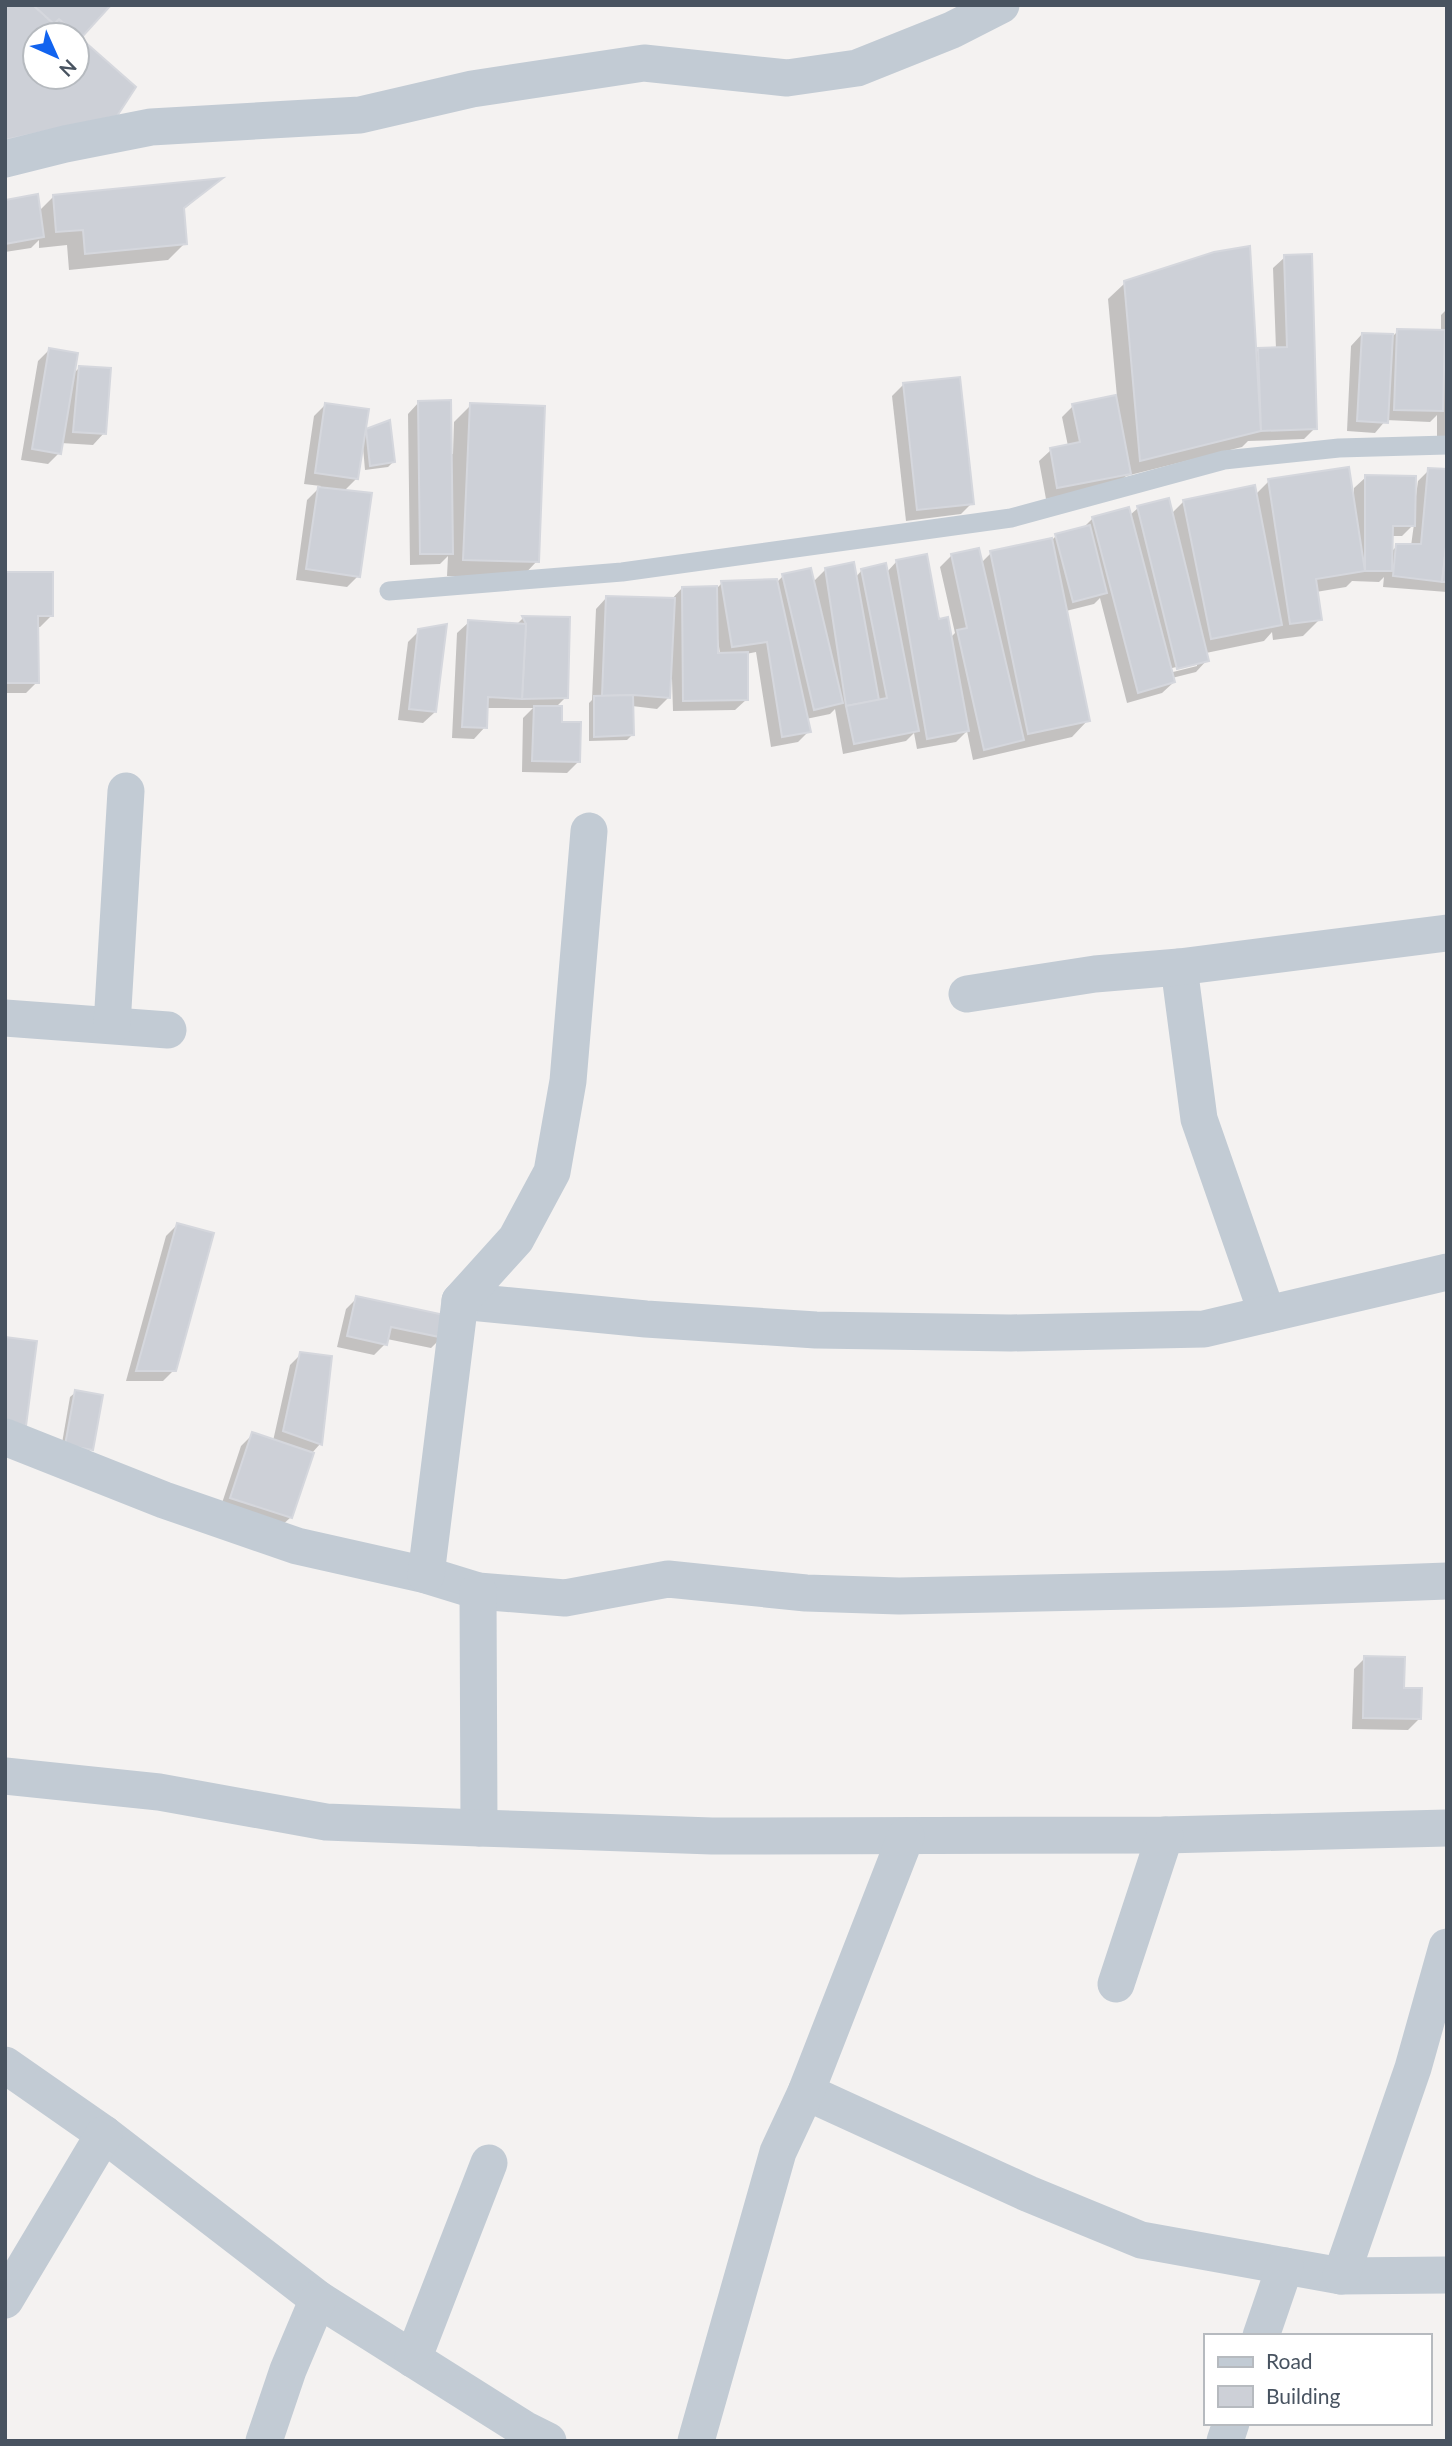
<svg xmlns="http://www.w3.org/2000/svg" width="1452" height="2446" viewBox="0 0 1452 2446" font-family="Lato,sans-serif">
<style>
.shadow{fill:#0003;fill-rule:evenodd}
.building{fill:#cdd0d7;stroke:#d5d7dd;stroke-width:2;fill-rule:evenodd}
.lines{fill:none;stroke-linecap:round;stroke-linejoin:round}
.service{stroke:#c2cbd4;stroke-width:19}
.minor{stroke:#c2cbd4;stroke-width:37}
</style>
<rect width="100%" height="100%" fill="#f4f2f1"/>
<!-- shadow -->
<g class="shadow">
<polygon points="218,180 182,211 185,243 168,260 69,270 67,245 39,248 39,240 31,248 5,252 5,201 38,212 53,197"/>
<polygon points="1285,257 1315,428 1304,439 1248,441 1242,447 1126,476 1118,484 1046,499 1039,461 1051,450 1068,446 1062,417 1073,406 1117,397 1108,299 1125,283 1254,354 1259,350 1276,349 1273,268"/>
<polygon points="1447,309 1447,438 1437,438 1437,415 1430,422 1386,420 1375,433 1347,431 1351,346 1362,334 1393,336 1398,331 1441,332 1441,315"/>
<polygon points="49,350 72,375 79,368 104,433 93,445 61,443 59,453 48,464 21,460 38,361"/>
<polygon points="903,385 972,503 961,514 906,521 892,396"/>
<polygon points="419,402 450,454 453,454 454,422 471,405 537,561 521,578 447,576 448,556 440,564 410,565 408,414"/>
<polygon points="325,405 364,432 388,422 393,462 388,467 365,470 363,447 357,478 343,492 358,576 347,587 296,580 307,500 321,486 304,484 314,416"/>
<path d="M1429 470 1447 471V592L1383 587 1384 577 1379 582 1352 581 1346 587 1316 592 1320 619 1303 636 1273 640 1272 632 1264 641 1206 653 1207 660 1196 672 1172 678 1174 682 1162 693 1127 703 1100 598 1094 604 1066 611 1088 720 1072 737 973 760 967 731 956 742 917 749 914 733 906 741 843 754 835 709 830 714 806 719 809 731 798 742 771 747 756 652 746 654 747 699 735 710 673 711 672 679H669V697L657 709 632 706V735L627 740 589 741V703L592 700 596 609 607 597 671 600 682 588H717L722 583H776L783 576 813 582 825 570 855 578 862 570 886 573 897 561 950 638 955 633 940 567 951 556 981 563 991 553 1052 540 1056 536 1083 528 1093 518 1130 515 1138 508 1171 514 1184 501 1255 495 1269 481 1352 501 1354 500V488L1366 477 1416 496 1418 481ZM1414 524 1411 546H1397L1391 552V536H1402ZM718 639 720 654H716V640ZM1197 662V666L1169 673 1168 669Z"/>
<polygon points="5,574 51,616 40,627 37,627 37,682 26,693 5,693"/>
<polygon points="523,618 566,697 555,708 560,724 578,762 567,773 522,772 523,718 533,708 486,708 485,727 474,739 452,738 457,633 469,622 516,625"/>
<polygon points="419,631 435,712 423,723 398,720 408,642"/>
<polygon points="177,1225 174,1370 163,1381 126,1381 166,1236"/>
<polygon points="357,1298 442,1337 431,1348 387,1339 385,1344 374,1355 337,1347 346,1309"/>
<polygon points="301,1354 330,1358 320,1444 312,1453 291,1517 279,1528 220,1509 241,1446 253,1434 273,1441 290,1365"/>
<polygon points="76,1392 91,1449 86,1454 61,1449 70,1397"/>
<polygon points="1365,1658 1402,1690 1419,1719 1408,1730 1352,1729 1354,1669"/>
</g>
<!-- building -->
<g class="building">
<path d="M5 5H33L54 24 59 19 136 87 117 116 5 140ZM35 35H77V77H35Z"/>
<polygon points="33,5 111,5 81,38 59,19 54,24"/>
<polygon points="223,178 184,208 187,244 85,254 83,230 56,232 53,195"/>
<polygon points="38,194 44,237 5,244 5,200"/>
<polygon points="1250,246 1261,431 1140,461 1124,281 1214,252"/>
<polygon points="1312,254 1317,429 1261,431 1258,348 1287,347 1284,255"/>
<polygon points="1397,329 1445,330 1443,411 1394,410"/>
<polygon points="1362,333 1393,334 1388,423 1357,421"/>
<polygon points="49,348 78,353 61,454 32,449"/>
<polygon points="79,366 111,368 106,434 73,432"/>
<polygon points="960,377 974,504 917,510 903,383"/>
<polygon points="1116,395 1131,474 1057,488 1050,448 1080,442 1072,404"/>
<polygon points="451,400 453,554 420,554 418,401"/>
<polygon points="325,403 369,409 358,479 315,473"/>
<polygon points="470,403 545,406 539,562 463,560"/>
<polygon points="390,420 395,462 370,466 366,429"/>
<polygon points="1349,467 1365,571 1316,579 1322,620 1290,624 1268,479"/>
<polygon points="1428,468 1447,469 1447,538 1442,582 1393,576 1396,544 1421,544"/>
<polygon points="1365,475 1416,476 1415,526 1393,526 1392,571 1365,571"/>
<polygon points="1255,485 1282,625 1211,639 1183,500"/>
<polygon points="318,487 372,493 360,577 306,569"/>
<polygon points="1169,498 1209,661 1177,669 1137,506"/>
<polygon points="1129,507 1175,682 1138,693 1092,517"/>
<polygon points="1090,525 1107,593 1073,602 1055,534"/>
<polygon points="1052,538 1090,721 1028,734 990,551"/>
<polygon points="1447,538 1447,582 1442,582"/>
<polygon points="979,548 1024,740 984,750 957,630 967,628 951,554"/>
<polygon points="927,554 939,619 948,617 969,731 927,739 896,560"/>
<polygon points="854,562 879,700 846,706 825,568"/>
<polygon points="886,563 919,731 854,744 846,706 887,698 861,569"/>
<polygon points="811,568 843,703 814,710 782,574"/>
<polygon points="5,572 53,572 53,616 38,616 39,683 5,683"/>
<polygon points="777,579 811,732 782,737 767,642 732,647 721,581"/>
<polygon points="717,586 718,653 748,652 748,700 683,701 682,587"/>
<polygon points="606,596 675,598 670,698 633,695 602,696"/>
<polygon points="522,616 570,617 568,698 522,699 526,624"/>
<polygon points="468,620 526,624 522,699 488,697 487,728 462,727"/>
<polygon points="447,624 436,712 409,709 418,629"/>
<polygon points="633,695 634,735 594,737 594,696"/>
<polygon points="534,706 562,706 562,722 581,722 580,762 532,761"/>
<polygon points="177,1223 214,1233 176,1371 136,1371"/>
<polygon points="356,1296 449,1316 444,1338 391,1327 387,1345 347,1336"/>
<polygon points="5,1337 37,1341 26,1426 5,1424"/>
<polygon points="300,1352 332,1356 322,1445 283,1431"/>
<polygon points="75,1390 103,1395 93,1450 65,1445"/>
<polygon points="252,1432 314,1453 292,1518 230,1498"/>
<polygon points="1364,1656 1405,1657 1404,1688 1422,1688 1421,1719 1363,1718"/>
</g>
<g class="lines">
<!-- service -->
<polyline class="service" points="389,591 622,572 1011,518 1224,460 1339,448 1447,445"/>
<!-- minor -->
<g class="minor">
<polyline points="5,159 65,144 151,127 360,115 472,89 644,63 787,78 857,68 952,30 1001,5"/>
<polyline points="1179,967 1199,1119 1267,1314"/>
<polyline points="967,994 1095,974 1179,967 1447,933"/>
<polyline points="5,1018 168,1030"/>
<polyline points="112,1025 126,791"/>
<polyline points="460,1301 646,1319 816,1330 1011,1333 1204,1329 1447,1272"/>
<polyline points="5,1437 164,1500 297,1546 426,1575 478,1591 565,1598 668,1579 806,1593 899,1596 1228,1589 1447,1581"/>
<polyline points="426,1575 460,1301 516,1239 552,1172 568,1081 589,831"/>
<polyline points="478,1591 479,1828"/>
<polyline points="5,1776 159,1792 326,1822 479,1828 712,1836 1165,1835 1447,1828"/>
<polyline points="1116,1984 1165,1835"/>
<polyline points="5,2065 104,2134 318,2299 524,2429 548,2441"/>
<polyline points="806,2092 1029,2194 1141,2240 1341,2276 1447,2275"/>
<polyline points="1341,2276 1413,2068 1447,1947"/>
<polyline points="5,2300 104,2134"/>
<polyline points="1261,2336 1285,2266"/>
<polyline points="413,2359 489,2163"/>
<polyline points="264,2441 288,2370 318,2299"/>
<polyline points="696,2441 778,2152 806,2092 906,1836"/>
<polyline points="1225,2441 1231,2423"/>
</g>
</g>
<!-- border -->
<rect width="1452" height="2446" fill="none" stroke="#485360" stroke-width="14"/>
<!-- legend -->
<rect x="1204" y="2334" width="228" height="91" fill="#ffffff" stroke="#b6babf" stroke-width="2"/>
<rect x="1218" y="2357" width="35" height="10" fill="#c2cbd4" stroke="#b6babf" stroke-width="2"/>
<text x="1266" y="2369" font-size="21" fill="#485360">Road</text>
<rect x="1218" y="2386" width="35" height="21" fill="#cdd0d7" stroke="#b6babf" stroke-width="2"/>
<text x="1266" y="2404" font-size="21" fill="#485360">Building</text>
<!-- north arrow -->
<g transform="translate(56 56) rotate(135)"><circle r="33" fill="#ffffff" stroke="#b6babf" stroke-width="2"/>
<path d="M0-5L12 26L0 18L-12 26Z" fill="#1163ef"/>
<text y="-10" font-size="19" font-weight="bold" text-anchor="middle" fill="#485360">N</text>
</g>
</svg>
